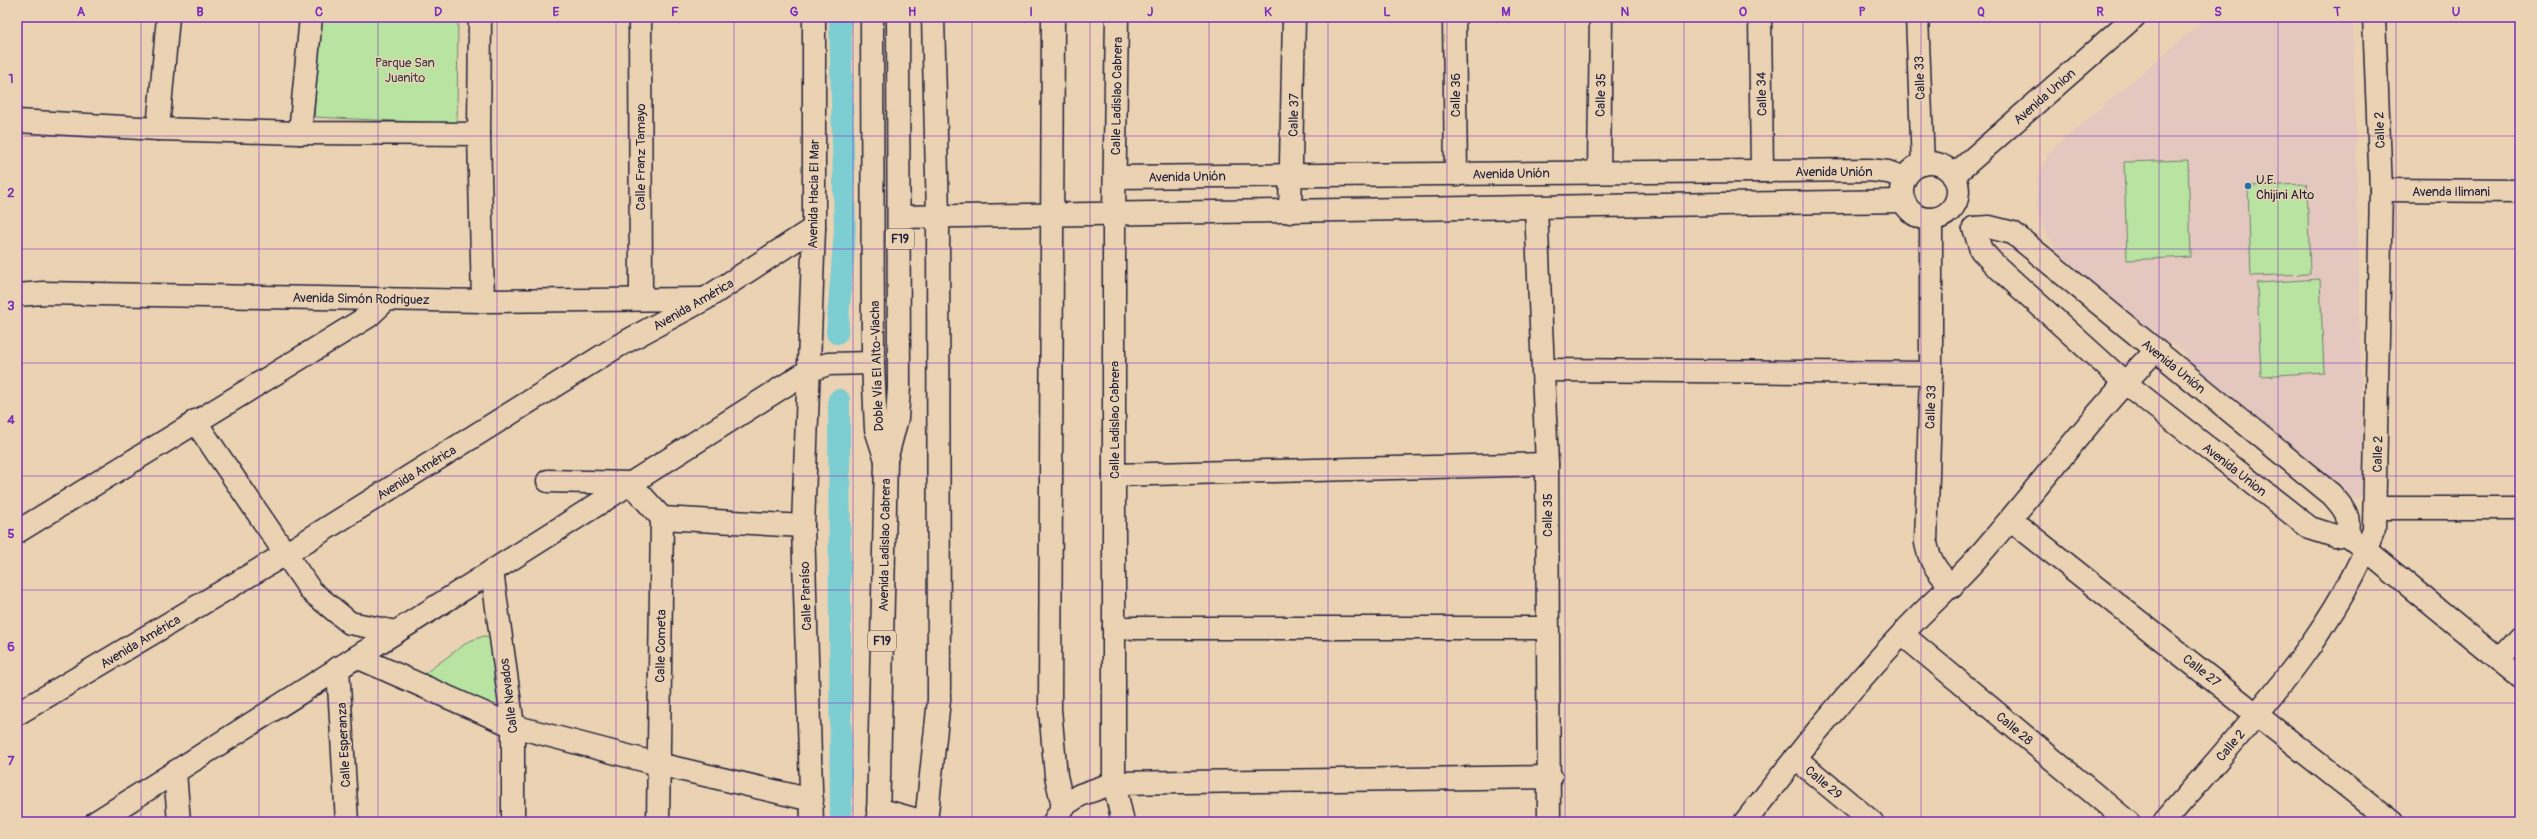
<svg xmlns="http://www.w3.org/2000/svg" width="2537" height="839" viewBox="0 0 2537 839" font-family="Pangolin,sans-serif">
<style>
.built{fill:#e4c8bf}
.green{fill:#b8e3a1;stroke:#6d826e}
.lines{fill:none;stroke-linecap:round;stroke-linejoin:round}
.canal{stroke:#7cced2;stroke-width:22}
.minor-casing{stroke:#22223b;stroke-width:25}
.highway-casing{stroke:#22223b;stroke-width:25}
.minor{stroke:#ebd2b3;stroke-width:22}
.highway{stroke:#ebd2b3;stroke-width:22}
.grid{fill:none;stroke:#7b2cbf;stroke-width:1;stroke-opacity:0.55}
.poi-dot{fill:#1f6fb2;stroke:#ebd2b3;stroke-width:1.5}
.labels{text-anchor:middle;stroke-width:3;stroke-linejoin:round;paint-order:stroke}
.shield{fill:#ebd2b3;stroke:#5e575f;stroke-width:1}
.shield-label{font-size:12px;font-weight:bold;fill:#22223b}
.park-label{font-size:13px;fill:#383f4a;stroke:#ebd2b3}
.street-label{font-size:13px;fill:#22223b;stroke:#ebd2b3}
.poi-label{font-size:13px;fill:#22223b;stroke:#ebd2b3;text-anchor:start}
.neatline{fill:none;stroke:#7b2cbf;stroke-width:1.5}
.grid-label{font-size:13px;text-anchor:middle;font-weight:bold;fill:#7b2cbf}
</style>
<rect width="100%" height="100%" fill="#ebd2b3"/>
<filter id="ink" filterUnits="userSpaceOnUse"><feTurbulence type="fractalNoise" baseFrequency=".025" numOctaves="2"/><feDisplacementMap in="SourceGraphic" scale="8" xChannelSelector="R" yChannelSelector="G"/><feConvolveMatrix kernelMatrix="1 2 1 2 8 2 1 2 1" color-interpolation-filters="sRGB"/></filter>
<g filter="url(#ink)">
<!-- built -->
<polygon class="built" points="2208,17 2353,17 2364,492 2359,498 2352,497 2190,363 2183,349 2174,343 2164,343 2062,257 2047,235 2039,215 2036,199 2039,177 2048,153"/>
<!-- green -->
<g class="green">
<polygon points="321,17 458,17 457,124 314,117"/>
<polygon points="2188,160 2191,257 2127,260 2124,162"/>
<polygon points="2307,184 2310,274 2251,276 2248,186"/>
<polygon points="2320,279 2324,372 2261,376 2257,283"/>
<polygon points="484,636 495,638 503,716 405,688 469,641"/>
</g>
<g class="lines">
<!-- canal -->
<g class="canal">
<polyline points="837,333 845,230 840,17"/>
<polyline points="839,400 841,822"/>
</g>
<defs>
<g id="minor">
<polyline points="168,17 158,129 300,133 479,134"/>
<polyline points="480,17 479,134 483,301"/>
<polyline points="640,17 641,298"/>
<polyline points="1053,17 1050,709 1056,776 1063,806"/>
<polyline points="1117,17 1114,214 1114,783 1123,822"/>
<polyline points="1454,17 1456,174"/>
<polyline points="1760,17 1762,171"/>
<polyline points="1917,17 1923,164"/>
<polyline points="17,121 158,129"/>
<polyline points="300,133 311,17"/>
<circle cx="1930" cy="191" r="28"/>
<polyline points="1599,172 1601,17"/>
<polyline points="1953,176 2134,17"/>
<polyline points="1115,177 1869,170 1888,172 1905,178"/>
<polyline points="2381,190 2520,191"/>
<polyline points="1536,208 1547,464 1549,822"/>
<polyline points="1290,212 1294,17"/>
<polyline points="900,217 1904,201"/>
<path d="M1931 219V373L1926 543C1930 563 1938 572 1952 587"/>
<polyline points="1974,228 1981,250 1993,263 2124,382 2310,528 2335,536 2346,534 2520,677"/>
<path d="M1974 228 1989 227 2013 233 2331 494C2343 507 2352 516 2346 534"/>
<polyline points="17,295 43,293 483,301 704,299"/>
<polyline points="1545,370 1931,373"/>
<polyline points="195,421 311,591 350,623 396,632"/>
<polyline points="1114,475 1547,464"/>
<polyline points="548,481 630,483 662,518 658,822"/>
<polyline points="2376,508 2520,508"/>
<polyline points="662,518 803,526"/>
<polyline points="2011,520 2392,822"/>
<polyline points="17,532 369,316 387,299"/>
<polyline points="492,571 513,726 513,822"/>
<polyline points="1114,628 1547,628"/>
<polyline points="1902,634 2128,822"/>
<polyline points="357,657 513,726 658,764 812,800"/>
<polyline points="2499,660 2520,637"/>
<polyline points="338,668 347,822"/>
<polyline points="17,714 287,553 618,346 705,299 814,228"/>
<polyline points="1795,758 1872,822"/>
<polyline points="175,772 179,822"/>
<polyline points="878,809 925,822"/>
<polyline points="96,822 808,371 828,364 873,363"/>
<polyline points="812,822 803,526 814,228 814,17"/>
<polyline points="926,822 939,700 938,216 933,17"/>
<polyline points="1054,822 1063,806 1080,795 1114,783 1551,777"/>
<path d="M1745 822C1795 758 1846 693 1902 634 1926 608 1953 585 1977 558 2037 490 2091 416 2155 351"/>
<path d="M2164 822C2238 735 2334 637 2374 529L2381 190 2374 17"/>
</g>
<g id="highway">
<polyline points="872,17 873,363 876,429 886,460"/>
<polyline points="878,822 886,460 897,418 899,387 898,17"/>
</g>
</defs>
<!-- minor casing -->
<use href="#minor" class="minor-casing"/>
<!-- highway casing -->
<use href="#highway" class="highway-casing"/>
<!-- minor -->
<use href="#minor" class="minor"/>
<!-- highway -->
<use href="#highway" class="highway"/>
</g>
</g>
<!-- grid -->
<path class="grid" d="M141 17V822M259 17V822M378 17V822M497 17V822M616 17V822M734 17V822M853 17V822M972 17V822M1090 17V822M1209 17V822M1328 17V822M1447 17V822M1565 17V822M1684 17V822M1803 17V822M1921 17V822M2040 17V822M2159 17V822M2278 17V822M2396 17V822M17 136H2520M17 249H2520M17 363H2520M17 476H2520M17 590H2520M17 703H2520"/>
<!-- markers -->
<circle class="poi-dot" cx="2248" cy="186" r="4"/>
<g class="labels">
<!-- shield labels -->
<g class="shield">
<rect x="886" y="229" width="28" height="20" rx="3"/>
<rect x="868" y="631" width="28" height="20" rx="3"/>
</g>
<g class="shield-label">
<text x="900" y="243">F19</text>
<text x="882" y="645">F19</text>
</g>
<!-- park labels -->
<g class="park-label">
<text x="405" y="67">Parque San<tspan x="405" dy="15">Juanito</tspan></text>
</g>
<!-- street labels -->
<g class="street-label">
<text transform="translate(1919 78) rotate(-92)" y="5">Calle 33</text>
<text transform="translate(1761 94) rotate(-91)" y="5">Calle 34</text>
<text transform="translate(1455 95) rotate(-90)" y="5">Calle 36</text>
<text transform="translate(1600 95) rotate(-89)" y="5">Calle 35</text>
<text transform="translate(1116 96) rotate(-89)" y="5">Calle Ladislao Cabrera</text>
<text transform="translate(2044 96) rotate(-41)" y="5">Avenida Union</text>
<text transform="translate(1293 115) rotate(-89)" y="5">Calle 37</text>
<text transform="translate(2379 130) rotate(-92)" y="5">Calle 2</text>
<text transform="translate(640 157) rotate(-90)" y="5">Calle Franz Tamayo</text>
<text x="1834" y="176">Avenida Unión</text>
<text transform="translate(1511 173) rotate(-1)" y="5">Avenida Unión</text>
<text transform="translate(1187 176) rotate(-1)" y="5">Avenida Unión</text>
<text x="2451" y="196">Avenda Ilimani</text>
<text transform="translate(813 194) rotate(-89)" y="5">Avenida Hacia El Mar</text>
<text transform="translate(361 298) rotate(1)" y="5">Avenida Simón Rodriguez</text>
<text transform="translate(693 304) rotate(-30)" y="5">Avenida América</text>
<text transform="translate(876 366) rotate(-92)" y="5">Doble Vía El Alto-Viacha</text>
<text transform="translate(2174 366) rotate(39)" y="5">Avenida Unión</text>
<text transform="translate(1930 407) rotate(-88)" y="5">Calle 33</text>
<text transform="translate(1114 420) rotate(-90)" y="5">Calle Ladislao Cabrera</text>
<text transform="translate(2377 454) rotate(-89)" y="5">Calle 2</text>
<text transform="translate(2235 469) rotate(38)" y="5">Avenida Union</text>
<text transform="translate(416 472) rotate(-32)" y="5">Avenida América</text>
<text transform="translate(1547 515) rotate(-90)" y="5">Calle 35</text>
<text transform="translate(884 545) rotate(-89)" y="5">Avenida Ladislao Cabrera</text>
<text transform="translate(805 596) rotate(-92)" y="5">Calle Paraíso</text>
<text transform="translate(140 641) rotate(-31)" y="5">Avenida América</text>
<text transform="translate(660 646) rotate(-89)" y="5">Calle Cometa</text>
<text transform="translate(2202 670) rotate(38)" y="5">Calle 27</text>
<text transform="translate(508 696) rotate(-97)" y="5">Calle Nevados</text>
<text transform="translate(2015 728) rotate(40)" y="5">Calle 28</text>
<text transform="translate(343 745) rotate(-93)" y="5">Calle Esperanza</text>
<text transform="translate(2230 745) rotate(-50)" y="5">Calle 2</text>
<text transform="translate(1824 782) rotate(40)" y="5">Calle 29</text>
</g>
<!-- poi labels -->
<g class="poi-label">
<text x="2256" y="184">U.E.<tspan x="2256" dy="15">Chijini Alto</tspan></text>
</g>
</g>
<!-- margin -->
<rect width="2537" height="839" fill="none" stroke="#ebd2b3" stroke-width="44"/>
<rect x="22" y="22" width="2493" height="795" class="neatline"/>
<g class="grid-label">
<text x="81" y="16">A</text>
<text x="200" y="16">B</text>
<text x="319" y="16">C</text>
<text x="438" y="16">D</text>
<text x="556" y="16">E</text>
<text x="675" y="16">F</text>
<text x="794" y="16">G</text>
<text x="912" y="16">H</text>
<text x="1031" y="16">I</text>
<text x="1150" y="16">J</text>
<text x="1268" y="16">K</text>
<text x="1387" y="16">L</text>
<text x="1506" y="16">M</text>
<text x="1625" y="16">N</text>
<text x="1743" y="16">O</text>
<text x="1862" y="16">P</text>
<text x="1981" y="16">Q</text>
<text x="2100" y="16">R</text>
<text x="2218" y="16">S</text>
<text x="2337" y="16">T</text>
<text x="2456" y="16">U</text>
<text x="11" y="83">1</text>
<text x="11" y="197">2</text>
<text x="11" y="310">3</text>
<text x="11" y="424">4</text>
<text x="11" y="538">5</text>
<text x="11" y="651">6</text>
<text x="11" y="765">7</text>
</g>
</svg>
